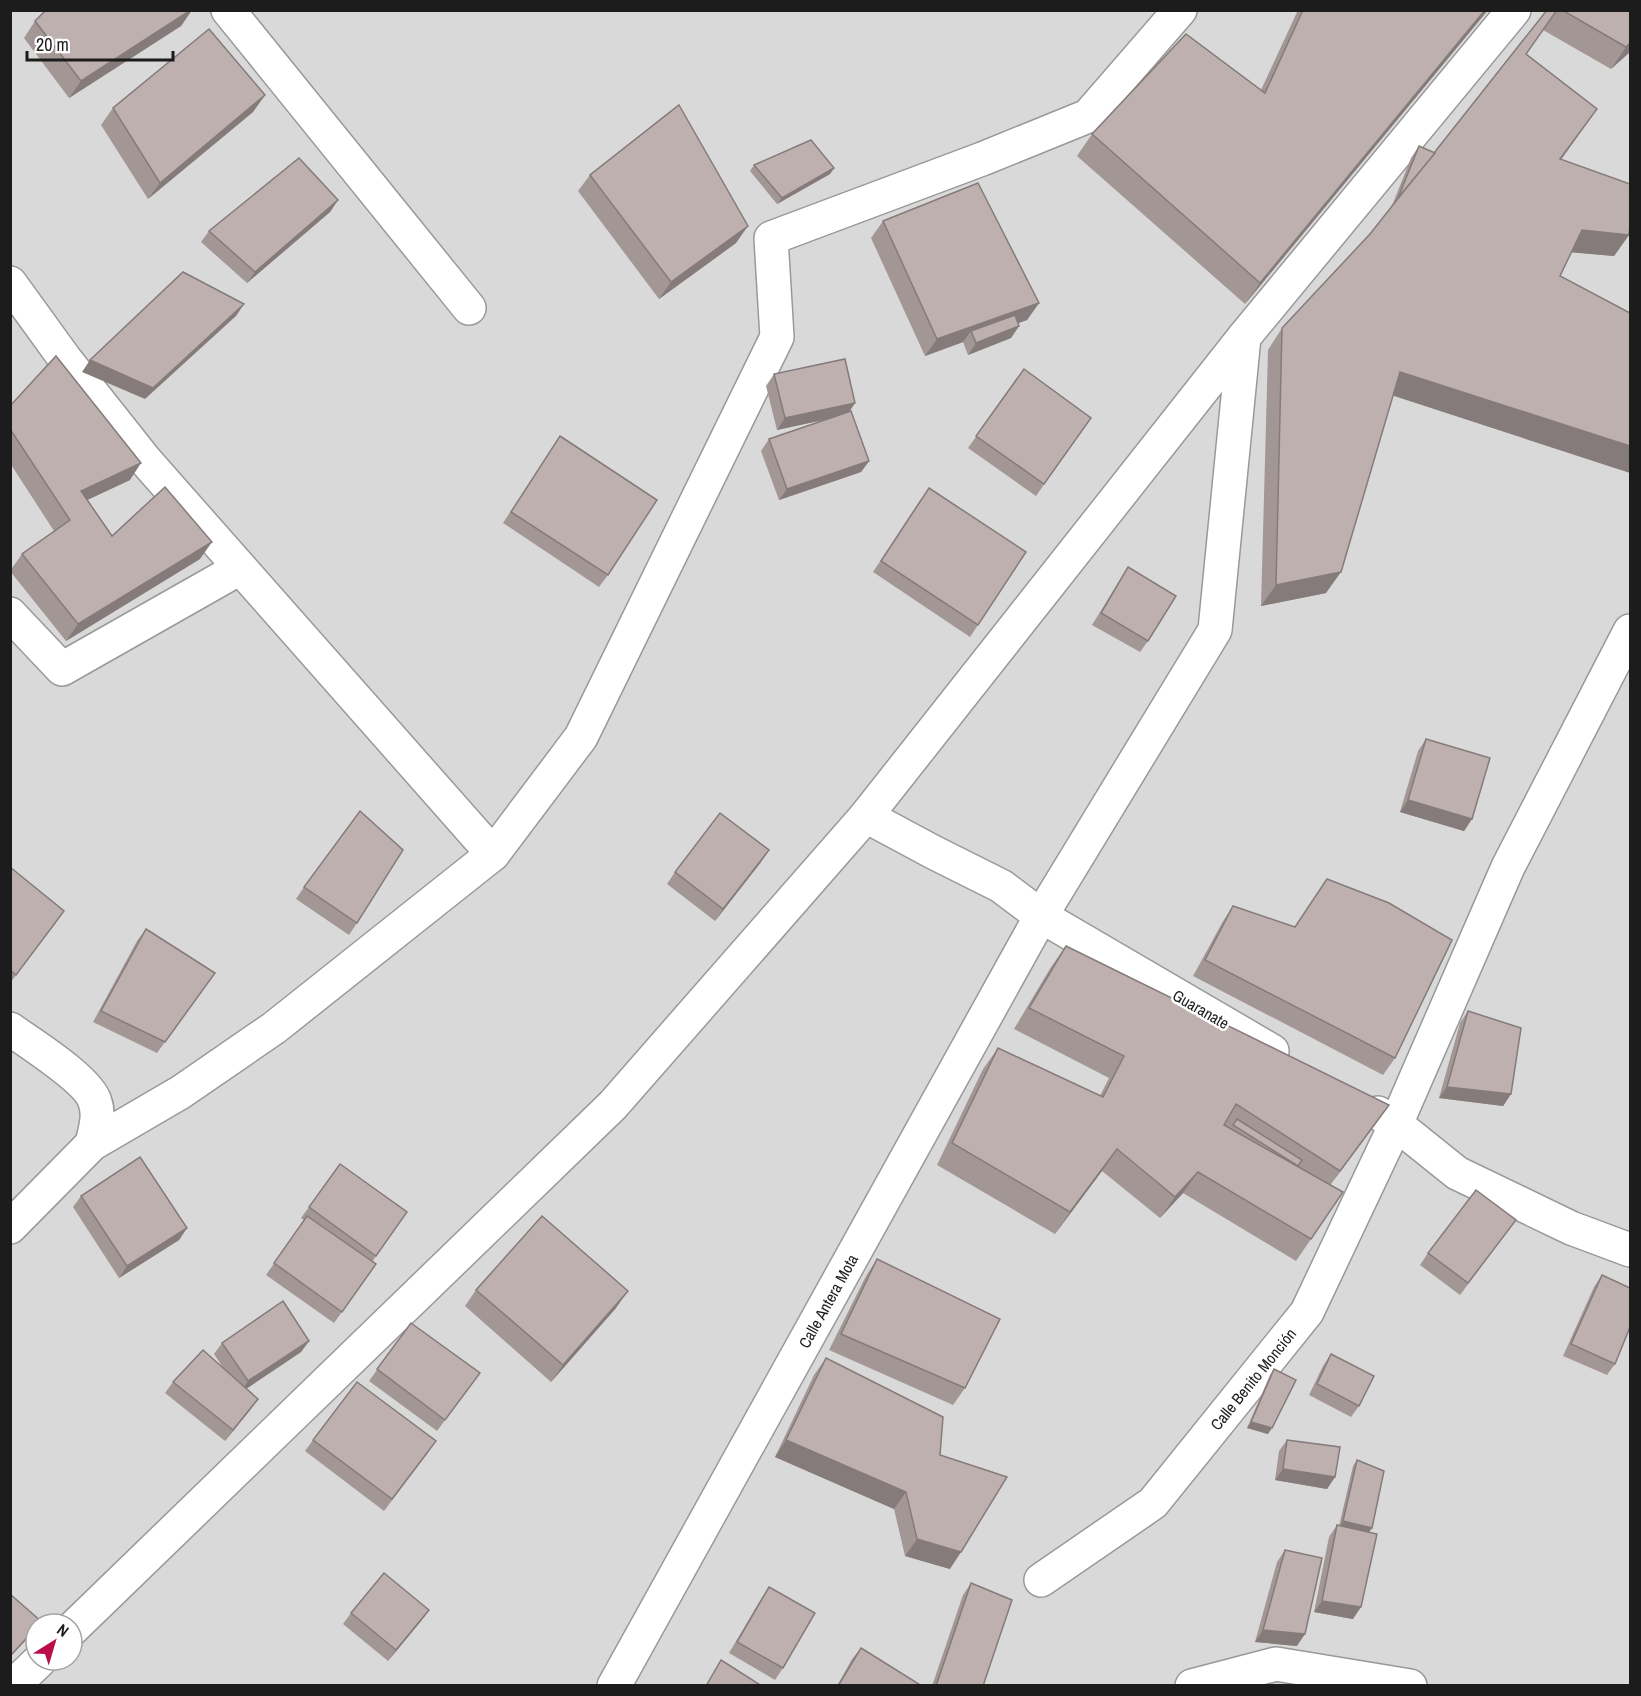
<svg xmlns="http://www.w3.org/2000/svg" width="1641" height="1696" viewBox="0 0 1641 1696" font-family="'Archivo Narrow',sans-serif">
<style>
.residential{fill:#dad9d9;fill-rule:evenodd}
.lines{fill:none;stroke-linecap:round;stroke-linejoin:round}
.street-casing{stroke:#999;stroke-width:36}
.street{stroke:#fff;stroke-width:33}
.wall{fill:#a39796}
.shaded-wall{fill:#847b7a}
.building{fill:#bdb0af;stroke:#847b7a;stroke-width:1.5}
.labels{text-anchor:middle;stroke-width:5;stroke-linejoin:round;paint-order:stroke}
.street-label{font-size:16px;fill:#1c1c1c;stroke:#fff}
</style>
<rect width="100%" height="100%" fill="#ede5e2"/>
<!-- residential -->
<path class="residential" d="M11 11H1630V1685L11 1686ZM36 1624H72V1660H36Z"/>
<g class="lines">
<defs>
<g id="street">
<polyline points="228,10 469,308"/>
<polyline points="10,283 65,359 145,460 493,854"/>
<polyline points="10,614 62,669 240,568"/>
<polyline points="866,816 933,852 1001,886 1041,916 1272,1051"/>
<path d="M10 1029C31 1044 89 1080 95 1102 100 1116 95 1130 92 1144"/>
<polyline points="1378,1113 1396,1124 1457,1173 1571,1228 1630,1250"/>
<polyline points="10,1227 92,1144 181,1092 274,1028 493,854 581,737 777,337 771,238 982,159 1088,116 1180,10"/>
<polyline points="1041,1580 1153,1503 1307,1312 1396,1124 1508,867 1630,631"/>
<polyline points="72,1629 613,1105 866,816 1244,337 1514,10"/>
<polyline points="13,1686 40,1660"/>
<polyline points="614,1686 1041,916 1215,630 1244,337"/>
<polyline points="1192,1686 1276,1664 1410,1686"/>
</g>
</defs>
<!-- street casing -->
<use href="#street" class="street-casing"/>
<!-- street -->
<use href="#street" class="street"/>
</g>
<!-- wall -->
<g class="wall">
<polygon points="46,10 192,10 181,26 69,98 24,38 35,21"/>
<polygon points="1298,10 1488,10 1245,304 1077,156 1092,134 1261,90"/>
<polygon points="1547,10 1630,10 1630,52 1611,69 1543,30 1526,54 1597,109 1561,160 1629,235 1614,256 1571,252 1393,395 1326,593 1261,606 1268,350 1282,328 1370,234 1391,208 1411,158 1419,146 1435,153"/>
<polygon points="265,95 253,112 148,199 101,125 113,108"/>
<polygon points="754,165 834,168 830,174 777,204 750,171"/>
<polygon points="590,175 736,243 659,299 578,191"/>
<polygon points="338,200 330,212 247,283 201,242 209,231"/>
<polygon points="883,221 1039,303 1027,320 1018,323 1019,326 1011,338 968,355 963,342 925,356 871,238"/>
<polygon points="1024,369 1091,418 1036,496 968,448"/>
<polygon points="774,374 855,403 849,412 869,461 861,472 779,500 761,451 769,439 830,418 777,430 766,386"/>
<polygon points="10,406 130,480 87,500 112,536 200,559 66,641 10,571 22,554 54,531 10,463"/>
<polygon points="560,436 608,575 599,587 503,523"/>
<polygon points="921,499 978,625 970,637 873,572"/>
<polygon points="1128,567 1148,641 1140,652 1092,625"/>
<polygon points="1426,739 1472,819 1464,831 1400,812 1418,751"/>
<polygon points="761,862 715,921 667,884 675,872"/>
<polygon points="10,867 56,923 10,983"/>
<polygon points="304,887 357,923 349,935 296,899"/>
<polygon points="1233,906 1395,1058 1383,1075 1193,976 1222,923"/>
<polygon points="146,929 215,973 157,1053 93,1022 137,941"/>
<polygon points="1066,946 1374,1126 1330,1185 1311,1239 1296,1261 1183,1193 1160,1218 1102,1171 1055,1234 937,1165 983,1069 998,1048 1100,1096 1109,1078 1014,1029 1051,967"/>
<polygon points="1468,1011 1511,1094 1503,1106 1439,1098 1460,1023"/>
<polygon points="340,1164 407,1212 372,1262 376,1264 334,1323 266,1275 304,1220 301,1218"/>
<polygon points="81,1196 187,1228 179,1240 119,1278 73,1207"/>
<polygon points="1516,1220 1460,1295 1420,1265 1428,1253"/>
<polygon points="877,1259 965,1388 953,1405 829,1350 866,1276"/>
<polygon points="1602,1275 1615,1364 1607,1375 1563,1356 1594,1287"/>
<polygon points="476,1290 616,1308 551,1382 465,1306"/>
<polygon points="411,1323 480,1373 437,1431 369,1381"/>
<polygon points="309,1341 301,1352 246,1389 250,1410 225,1441 165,1393 173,1382 224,1369 214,1354 222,1343"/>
<polygon points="1331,1354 1359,1406 1351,1417 1309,1395 1323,1366"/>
<polygon points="826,1358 940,1455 950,1569 905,1556 894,1509 775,1457 814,1375"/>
<polygon points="1274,1369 1268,1434 1247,1428 1270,1375"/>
<polygon points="313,1440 428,1453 384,1511 305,1451"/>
<polygon points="1287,1440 1335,1477 1327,1489 1275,1480 1279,1451"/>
<polygon points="1357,1460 1369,1532 1353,1619 1314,1612 1329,1537 1337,1525 1339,1526 1353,1466"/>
<polygon points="1285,1550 1297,1646 1255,1642 1277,1562"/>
<polygon points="971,1583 983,1686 932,1686 963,1595"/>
<polygon points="769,1587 783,1668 775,1680 729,1653 761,1599"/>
<polygon points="429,1610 421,1621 388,1661 343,1624 351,1613"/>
<polygon points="861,1648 922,1686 837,1686 852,1659"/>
</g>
<!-- shaded-wall -->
<g class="shaded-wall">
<polygon points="191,10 192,10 181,26 69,98 81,81"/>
<polygon points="1485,10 1488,10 1245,304 1260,283"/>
<polygon points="1630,43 1630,52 1611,69 1626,47"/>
<polygon points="265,95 253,112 148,199 160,183"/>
<polygon points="834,168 830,174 777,204 782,198"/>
<polygon points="338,200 330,212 247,283 255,272"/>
<polygon points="748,226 736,243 659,299 671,282"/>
<polygon points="1582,230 1629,235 1614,256 1567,252"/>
<polygon points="1039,303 1027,320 974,339 971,331 963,342 925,356 937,339"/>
<polygon points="244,304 236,316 145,399 82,372 90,360"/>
<polygon points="1019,326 1011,338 968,355 976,343"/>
<polygon points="1400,372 1630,446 1630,473 1385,393"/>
<polygon points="855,403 847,415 777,430 785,418"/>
<polygon points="869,461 861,472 779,500 787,489"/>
<polygon points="141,463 130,480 70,508 81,491"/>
<polygon points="212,542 200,559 66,641 78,624"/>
<polygon points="1341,572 1326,593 1261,606 1276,585"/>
<polygon points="1408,800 1472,819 1464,831 1400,812"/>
<polygon points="769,850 761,862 715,921 723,909"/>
<polygon points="1447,1087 1511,1094 1503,1106 1439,1098"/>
<polygon points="1389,1105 1374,1126 1325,1192 1340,1171"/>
<polygon points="1117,1149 1102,1171 1055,1234 1070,1212"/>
<polygon points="1198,1172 1183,1193 1160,1218 1175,1197"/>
<polygon points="187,1228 179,1240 119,1278 127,1266"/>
<polygon points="628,1291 616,1308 551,1382 563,1365"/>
<polygon points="309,1341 301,1352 240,1393 248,1381"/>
<polygon points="258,1399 250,1410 225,1441 233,1430"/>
<polygon points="1251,1422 1272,1428 1268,1434 1247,1428"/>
<polygon points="786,1440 906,1492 894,1509 775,1457"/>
<polygon points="1283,1469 1335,1477 1327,1489 1275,1480"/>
<polygon points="1343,1521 1372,1528 1368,1534 1339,1527"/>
<polygon points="917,1539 961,1552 950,1569 905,1556"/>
<polygon points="1322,1601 1361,1607 1353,1619 1314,1612"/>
<polygon points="429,1610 421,1621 388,1661 396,1650"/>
<polygon points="36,1628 36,1629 10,1657 11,1655"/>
<polygon points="1263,1630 1305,1634 1297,1646 1255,1642"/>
</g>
<!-- building -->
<g class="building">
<polygon points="46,10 191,10 81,81 35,21"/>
<polygon points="1303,10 1485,10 1260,283 1092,134 1186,34 1265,93"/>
<polygon points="1547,10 1557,10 1526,54 1597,109 1560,159 1630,184 1630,224 1629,235 1582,230 1560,276 1630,313 1630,446 1400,372 1341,572 1276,585 1282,328 1370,234"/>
<polygon points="1562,10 1630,10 1630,43 1626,47"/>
<polygon points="209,29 265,95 160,183 113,108"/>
<polygon points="679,105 748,226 671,282 590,175"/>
<polygon points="811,140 834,168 782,198 754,165"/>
<polygon points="1419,146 1435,153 1398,198"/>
<polygon points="299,158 338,200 255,272 209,231"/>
<polygon points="978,183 1039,303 937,339 883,221"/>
<polygon points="183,272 244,304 153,388 90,360"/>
<polygon points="1015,315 1019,326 976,343 971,331"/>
<polygon points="56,356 141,463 81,491 112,536 165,487 212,542 78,624 22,554 70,520 10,429 10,406"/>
<polygon points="845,359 855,403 785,418 774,374"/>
<polygon points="1024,369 1091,418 1044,484 976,436"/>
<polygon points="851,411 869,461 787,489 769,439"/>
<polygon points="560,436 657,500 608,575 511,512"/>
<polygon points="929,488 1026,552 978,625 881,561"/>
<polygon points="1128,567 1176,596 1148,641 1101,613"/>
<polygon points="1426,739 1490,758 1472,819 1408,800"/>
<polygon points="360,811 403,850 357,923 304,887"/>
<polygon points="720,813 769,850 723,909 675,872"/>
<polygon points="10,867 64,911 16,975 10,970"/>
<polygon points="1327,879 1389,903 1452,940 1395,1058 1205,960 1233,906 1295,927"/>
<polygon points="146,929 215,973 165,1042 101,1011"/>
<polygon points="1066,946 1389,1105 1340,1171 1236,1104 1224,1125 1343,1192 1311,1239 1198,1172 1175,1197 1117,1149 1070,1212 952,1143 998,1048 1103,1097 1124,1056 1029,1008"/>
<polygon points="1468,1011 1521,1028 1511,1094 1447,1087"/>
<polygon points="1237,1119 1302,1160 1298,1166 1233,1125"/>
<polygon points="140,1157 187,1228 127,1266 81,1196"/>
<polygon points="340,1164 407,1212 376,1256 309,1207"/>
<polygon points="1476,1190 1516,1220 1468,1283 1428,1253"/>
<polygon points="307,1216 376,1264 342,1312 274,1263"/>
<polygon points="542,1216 628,1291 563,1365 476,1290"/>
<polygon points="877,1259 1000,1319 965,1388 841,1334"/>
<polygon points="1602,1275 1630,1288 1630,1327 1615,1364 1571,1344"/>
<polygon points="283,1301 309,1341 248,1381 222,1343"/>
<polygon points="411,1323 480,1373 445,1420 377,1369"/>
<polygon points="203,1350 258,1399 233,1430 173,1382"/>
<polygon points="1331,1354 1374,1376 1359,1406 1317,1384"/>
<polygon points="826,1358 943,1417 940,1455 1007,1477 961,1552 917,1539 906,1492 786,1440"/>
<polygon points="1274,1369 1296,1380 1272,1428 1251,1422"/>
<polygon points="357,1382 436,1441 392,1499 313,1440"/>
<polygon points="1287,1440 1340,1447 1335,1477 1283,1469"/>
<polygon points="1357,1460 1384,1471 1372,1528 1343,1521"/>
<polygon points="1337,1525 1377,1534 1361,1607 1322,1601"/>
<polygon points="1285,1550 1322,1558 1305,1634 1263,1630"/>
<polygon points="384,1573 429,1610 396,1650 351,1613"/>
<polygon points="971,1583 1012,1600 983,1686 936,1686"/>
<polygon points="769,1587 815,1613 783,1668 737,1642"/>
<polygon points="10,1594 42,1622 40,1624 36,1624 36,1628 11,1655"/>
<polygon points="861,1648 922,1686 838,1686"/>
<polygon points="721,1660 762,1686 706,1686"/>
</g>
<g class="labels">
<!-- street labels -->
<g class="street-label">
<text transform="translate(1201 1009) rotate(30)" y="6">Guaranate</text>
<text transform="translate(828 1301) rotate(-61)" y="6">Calle Antera Mota</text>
<text transform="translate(1253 1379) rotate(-51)" y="6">Calle Benito Monción</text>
</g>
</g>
<!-- border -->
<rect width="1641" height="1696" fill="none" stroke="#1c1c1c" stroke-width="24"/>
<!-- north arrow -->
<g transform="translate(54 1642) rotate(37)"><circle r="28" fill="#ffffff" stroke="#a4a4a4" stroke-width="1.5"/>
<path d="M0-4.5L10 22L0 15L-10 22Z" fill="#bb0d4c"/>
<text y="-9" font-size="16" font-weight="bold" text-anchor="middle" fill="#1c1c1c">N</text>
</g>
<!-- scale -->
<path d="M27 51v9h146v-9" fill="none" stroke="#1c1c1c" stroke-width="3"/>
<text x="36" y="51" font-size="18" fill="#1c1c1c" stroke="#ffffff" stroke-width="4.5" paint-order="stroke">20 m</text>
</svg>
